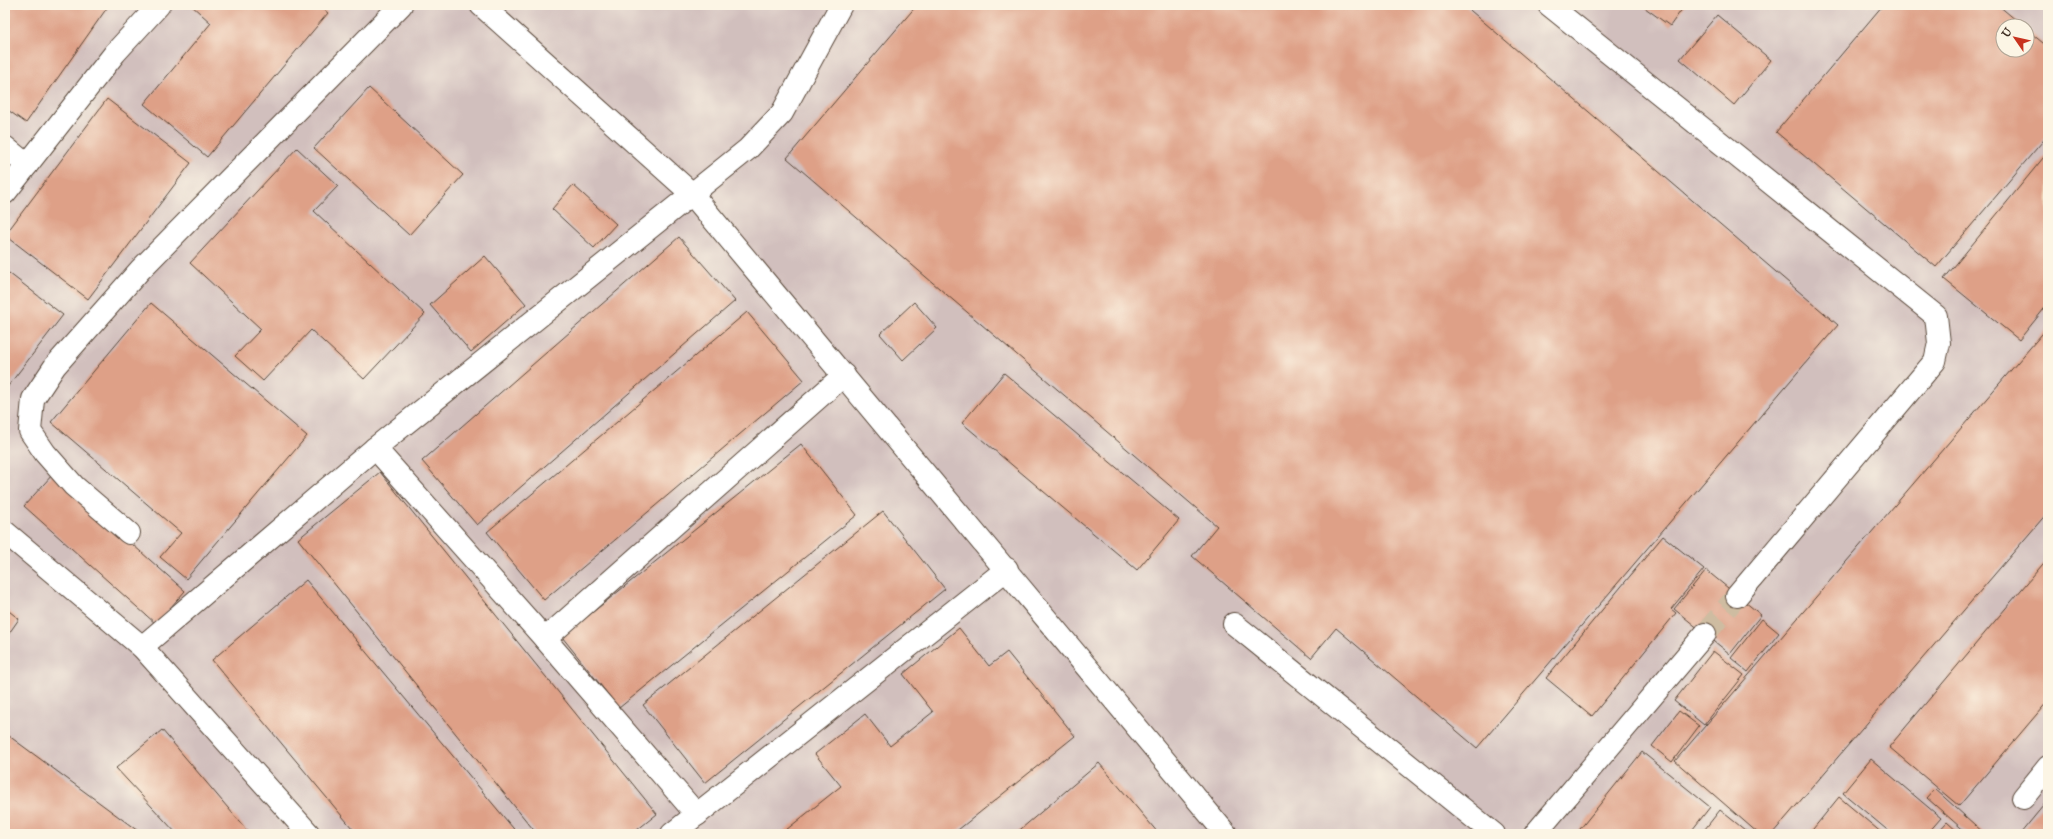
<svg xmlns="http://www.w3.org/2000/svg" width="2053" height="839" viewBox="0 0 2053 839" font-family="'IM FELL Great Primer',serif">
<style>
.industrial{fill:#d1bfbd;fill-rule:evenodd}
.building{fill:#dea087}
.lines{fill:none;stroke-linecap:round;stroke-linejoin:round}
.minor-tunnel{stroke:#cebca1;stroke-width:22;stroke-dasharray:22 11;stroke-linecap:butt}
.minor-casing{stroke:#574537;stroke-width:24}
.minor{stroke:#fff;stroke-width:22}
</style>
<rect width="100%" height="100%" fill="#fcf5e5"/>
<filter id="ink" filterUnits="userSpaceOnUse"><feTurbulence type="fractalNoise" baseFrequency=".025" numOctaves="2"/><feDisplacementMap in="SourceGraphic" scale="8" xChannelSelector="R" yChannelSelector="G"/><feConvolveMatrix kernelMatrix="1 2 1 2 8 2 1 2 1" color-interpolation-filters="sRGB"/></filter>
<filter id="wash" filterUnits="userSpaceOnUse"><feTurbulence type="fractalNoise" baseFrequency=".012" numOctaves="4" result="noise"/><feDisplacementMap in="SourceGraphic" scale="16" xChannelSelector="R" yChannelSelector="G"/><feGaussianBlur stdDeviation="0.9" result="paint"/><feColorMatrix in="noise" values="0 0 0 0 0 0 0 0 0 0 0 0 0 0 0 0 0 1.4 0 .05"/><feComposite in="paint" operator="in"/></filter>
<g filter="url(#wash)">
<rect width="100%" height="100%" fill="#f3e0c2"/>
<!-- industrial -->
<path class="industrial" d="M5 5H2048V834H5ZM2003 26H2027V50H2003Z"/>
<g id="blocks">
<!-- building -->
<g class="building">
<polygon points="5,5 109,5 26,123 5,108"/>
<polygon points="191,5 318,5 328,13 207,157 144,104 211,23"/>
<polygon points="917,5 1464,5 1838,325 1477,748 1336,628 1311,658 1192,556 1217,526 787,158"/>
<polygon points="1641,5 1685,5 1670,26"/>
<polygon points="1883,5 1998,5 2023,26 2003,26 2003,50 2027,50 2027,30 2048,47 2048,135 1936,267 1776,132"/>
<polygon points="1717,15 1771,60 1734,105 1680,59"/>
<polygon points="369,88 463,175 409,235 314,148"/>
<polygon points="107,99 191,163 88,299 5,235"/>
<polygon points="297,148 338,186 314,211 425,314 364,379 311,330 263,381 235,356 261,329 190,263"/>
<polygon points="2048,152 2048,304 2019,340 1944,279"/>
<polygon points="573,185 616,224 594,248 552,209"/>
<polygon points="679,237 735,301 477,525 422,461"/>
<polygon points="485,256 526,304 471,352 430,305"/>
<polygon points="5,270 63,315 5,390"/>
<polygon points="914,302 937,328 903,360 880,334"/>
<polygon points="151,303 307,436 186,579 160,557 181,533 51,422"/>
<polygon points="747,312 804,380 544,600 487,532"/>
<polygon points="2048,327 2048,512 1772,834 1759,834 1675,761"/>
<polygon points="1004,373 1179,520 1137,570 962,423"/>
<polygon points="801,444 857,515 619,708 562,637"/>
<polygon points="380,472 657,814 632,834 537,834 298,539"/>
<polygon points="53,474 185,591 156,624 24,506"/>
<polygon points="883,511 945,589 705,783 643,705"/>
<polygon points="1663,536 1704,569 1671,609 1676,613 1592,716 1546,678"/>
<polygon points="2048,558 2048,701 1959,806 1889,747"/>
<polygon points="1706,570 1761,615 1730,654 1674,609"/>
<polygon points="306,580 518,834 357,834 212,660"/>
<polygon points="5,608 19,619 5,639"/>
<polygon points="1762,619 1779,633 1748,672 1731,658"/>
<polygon points="959,628 989,666 1007,652 1075,736 953,834 781,834 841,786 815,754 865,714 890,746 933,712 903,674"/>
<polygon points="1713,651 1744,675 1704,725 1674,701"/>
<polygon points="1679,711 1699,726 1672,762 1652,746"/>
<polygon points="162,730 250,834 177,834 116,768"/>
<polygon points="5,733 142,834 5,834"/>
<polygon points="1642,752 1710,807 1689,834 1576,834"/>
<polygon points="1871,759 1941,818 1927,834 1892,834 1843,793"/>
<polygon points="1099,763 1159,834 1015,834"/>
<polygon points="1935,789 1985,834 1968,834 1927,798"/>
<polygon points="1839,797 1883,834 1809,834"/>
<polygon points="2048,800 2048,834 2020,834"/>
<polygon points="1720,810 1750,834 1701,834"/>
<polygon points="1947,822 1960,834 1936,834"/>
</g>
</g>
</g>
<g filter="url(#ink)">
<use href="#blocks" fill-opacity="0" stroke="#574537" stroke-width="1"/>
<g class="lines">
<!-- minor-tunnel -->
<polyline class="minor-tunnel" points="1705,634 1737,596"/>
<defs>
<g id="minor">
<polyline points="481,5 691,193 1226,834"/>
<polyline points="1549,5 1936,316 1939,343 1935,361 1737,596"/>
<polyline points="5,147 27,165"/>
<polyline points="5,193 115,53 159,5"/>
<polyline points="375,448 545,639 697,815"/>
<polyline points="5,532 142,647 309,834"/>
<polyline points="129,533 74,486 45,453 30,431 33,399 55,366 140,270 401,5"/>
<polyline points="1234,624 1494,834"/>
<polyline points="545,639 844,375"/>
<polyline points="142,647 375,448 748,149 782,113 841,5"/>
<polyline points="2023,798 2048,767"/>
<polyline points="672,834 1007,569"/>
<polyline points="1535,834 1705,634"/>
</g>
</defs>
<!-- minor casing -->
<use href="#minor" class="minor-casing"/>
<!-- minor -->
<use href="#minor" class="minor"/>
</g>
</g>
<!-- margin -->
<rect width="2053" height="839" fill="none" stroke="#fcf5e5" stroke-width="20"/>
<!-- north arrow -->
<g transform="translate(2015 38) rotate(304)"><circle r="19" fill="#fcf5e5" stroke="#afa495"/>
<path d="M0-3L7 15L0 10L-7 15Z" fill="#c8321e"/>
<text y="-6" font-size="11" font-weight="bold" text-anchor="middle" fill="#3b2a1e">U</text>
</g>
</svg>
